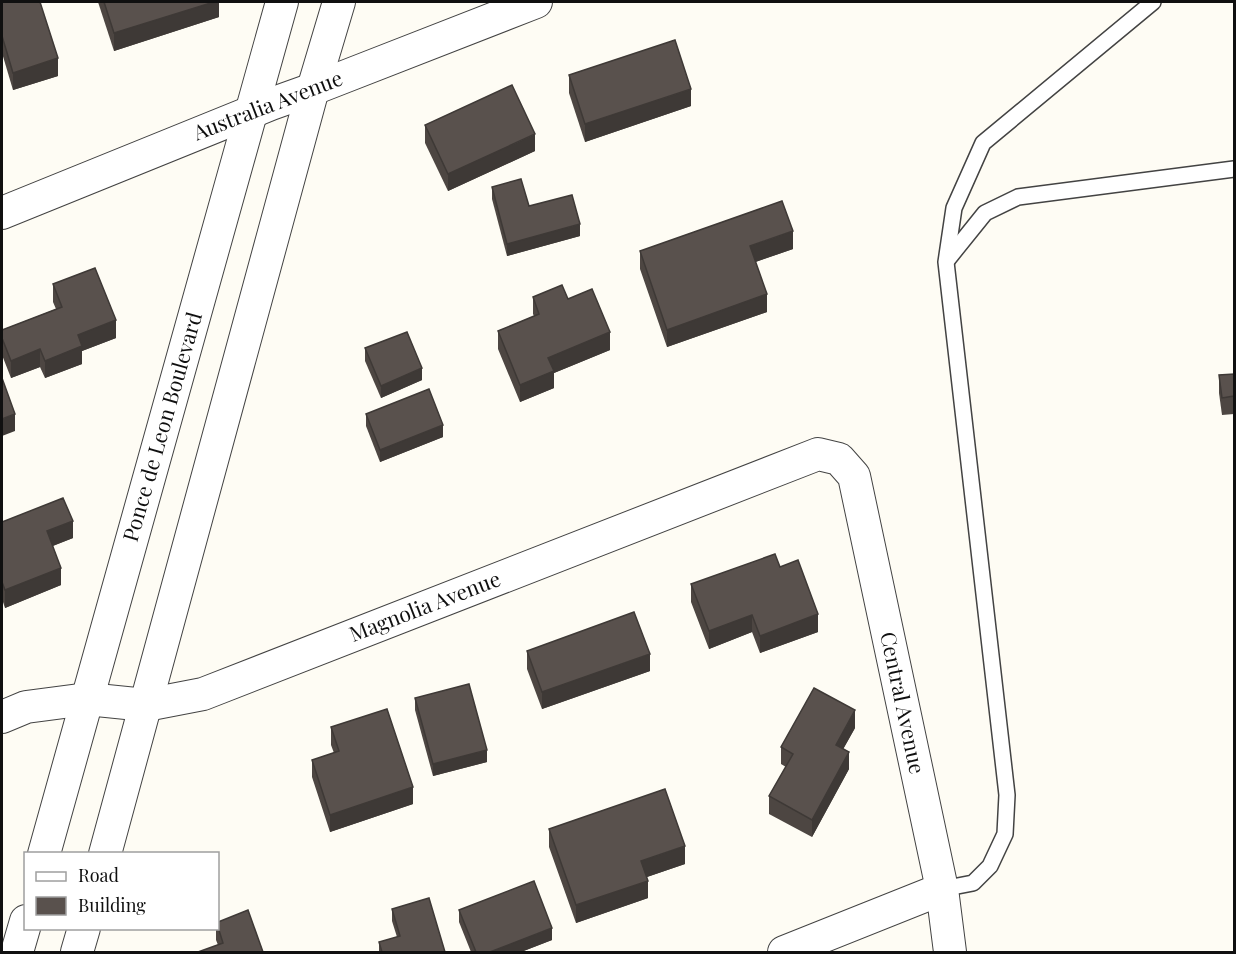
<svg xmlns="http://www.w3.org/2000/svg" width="1236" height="954" viewBox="0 0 1236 954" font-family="'Playfair Display',serif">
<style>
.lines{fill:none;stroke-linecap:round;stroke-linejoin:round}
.service-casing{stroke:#434343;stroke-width:18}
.minor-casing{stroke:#434343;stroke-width:34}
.service{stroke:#fff;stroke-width:15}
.minor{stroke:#fff;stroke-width:32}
.wall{fill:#4d4642}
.shaded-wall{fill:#3e3936}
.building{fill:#59514d;stroke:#3e3936;stroke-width:1.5}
.labels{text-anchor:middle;stroke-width:6;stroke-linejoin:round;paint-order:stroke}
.street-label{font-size:21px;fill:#101010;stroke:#fff}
</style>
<rect width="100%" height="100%" fill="#fefcf4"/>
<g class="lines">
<defs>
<g id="service">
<polyline points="948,259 985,213 1018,197 1234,169"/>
<polyline points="942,889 973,883 990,866 1005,834 1007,795 946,262 954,208 983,143 1153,2"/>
</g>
<g id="minor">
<polyline points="2,213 271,104 313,89 536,2"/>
<polyline points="2,717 26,707 87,699 146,705 203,694 818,454 839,459 854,476 942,889 950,952"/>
<polyline points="44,854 282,2"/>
<polyline points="105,854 313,89 339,2"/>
<polyline points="17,952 26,921"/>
<polyline points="77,952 84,928"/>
<polyline points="784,952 942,889"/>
</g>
</defs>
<!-- service casing -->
<use href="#service" class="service-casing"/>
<!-- minor casing -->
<use href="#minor" class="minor-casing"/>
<!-- service -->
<use href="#service" class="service"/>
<!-- minor -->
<use href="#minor" class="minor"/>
</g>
<!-- wall -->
<g class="wall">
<polygon points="2,2 58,76 13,90 2,53"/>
<polygon points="98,2 219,2 219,17 114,51"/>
<polygon points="569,75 691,106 585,142 569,93"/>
<polygon points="425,125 535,151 448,191 425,143"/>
<polygon points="492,187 529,206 580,236 507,256 492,199"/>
<polygon points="793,249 755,262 767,312 667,347 640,269 640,251"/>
<polygon points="53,284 116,338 82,351 82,364 45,378 40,367 11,378 2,355 2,330 56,309 53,302"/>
<polygon points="533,297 568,299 610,350 554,373 554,388 520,402 498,349 498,331 534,316 533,314"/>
<polygon points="365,348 422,380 381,398 365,361"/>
<polygon points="1234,374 1234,414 1222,415 1219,393 1219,375"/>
<polygon points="366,414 443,437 380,462 366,426"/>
<polygon points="2,522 73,538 53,546 61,585 5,608 2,599"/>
<polygon points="780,567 818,632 760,653 752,632 709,649 691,602 691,584"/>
<polygon points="527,651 650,671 542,709 527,669"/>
<polygon points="415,698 487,762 433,776 415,710"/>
<polygon points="331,727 413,804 330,832 312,777 312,760 334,753 331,745"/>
<polygon points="855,728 843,749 849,769 812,837 769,814 769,796 786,767 781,764 781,747"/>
<polygon points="549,829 685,864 647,877 648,898 576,923 549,847"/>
<polygon points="392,909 445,952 379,952 379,942 397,937 392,921"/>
<polygon points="459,910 552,940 521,952 471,952 459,922"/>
<polygon points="218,922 263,952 218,945 216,940 216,928 218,928"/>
</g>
<!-- shaded-wall -->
<g class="shaded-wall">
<polygon points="214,2 219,2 219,17 114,51 114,33"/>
<polygon points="58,58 58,76 13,90 13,73"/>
<polygon points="691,89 691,106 585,142 585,124"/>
<polygon points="535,134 535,151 448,191 448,174"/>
<polygon points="580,224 580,236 507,256 507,244"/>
<polygon points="793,231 793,249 750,264 750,246"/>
<polygon points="767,294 767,312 667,347 667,330"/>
<polygon points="116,320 116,338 82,351 82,364 45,378 45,361 78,335"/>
<polygon points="610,332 610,350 554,373 554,388 520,402 520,385 548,358"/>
<polygon points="40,349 40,367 11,378 11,361"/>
<polygon points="422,368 422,380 381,398 381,386"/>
<polygon points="15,414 15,431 2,436 2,419"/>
<polygon points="443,425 443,437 380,462 380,450"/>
<polygon points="73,521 73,538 47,548 47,531"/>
<polygon points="61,568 61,585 5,608 5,590"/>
<polygon points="818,614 818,632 760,653 760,636"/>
<polygon points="752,615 752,632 709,649 709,631"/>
<polygon points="650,654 650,671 542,709 542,692"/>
<polygon points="855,710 855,728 836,762 836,745"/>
<polygon points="487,750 487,762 433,776 433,764"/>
<polygon points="849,752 849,769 812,837 812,820"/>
<polygon points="413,787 413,804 330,832 330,815"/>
<polygon points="685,846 685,864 641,879 641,861"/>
<polygon points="648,881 648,898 576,923 576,905"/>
<polygon points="552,928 552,940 521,952 490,952"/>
</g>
<!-- building -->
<g class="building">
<polygon points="2,2 40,2 58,58 13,73 2,36"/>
<polygon points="104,2 214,2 114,33"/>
<polygon points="675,40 691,89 585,124 569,75"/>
<polygon points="512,85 535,134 448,174 425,125"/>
<polygon points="521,179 529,206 572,195 580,224 507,244 492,187"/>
<polygon points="782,201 793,231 750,246 767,294 667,330 640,251"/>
<polygon points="95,268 116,320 78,335 82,346 45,361 40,349 11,361 2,338 2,330 62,307 53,284"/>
<polygon points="562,285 568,299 592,289 610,332 548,358 554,371 520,385 498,331 539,314 533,297"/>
<polygon points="407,332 422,368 381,386 365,348"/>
<polygon points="1234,374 1234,396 1222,398 1219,375"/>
<polygon points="2,378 15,414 2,419"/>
<polygon points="429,389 443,425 380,450 366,414"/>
<polygon points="63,498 73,521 47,531 61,568 5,590 2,582 2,522"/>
<polygon points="775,554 780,567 798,560 818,614 760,636 752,615 709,631 691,584"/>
<polygon points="634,612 650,654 542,692 527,651"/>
<polygon points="469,684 487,750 433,764 415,698"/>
<polygon points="814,688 855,710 836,745 849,752 812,820 769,796 793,754 781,747"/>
<polygon points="387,709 413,787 330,815 312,760 339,751 331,727"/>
<polygon points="665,789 685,846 641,861 648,881 576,905 549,829"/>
<polygon points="534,881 552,928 490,952 476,952 459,910"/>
<polygon points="429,898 445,952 382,952 379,942 400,936 392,909"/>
<polygon points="248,910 263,952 198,952 223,943 218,927 218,922"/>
</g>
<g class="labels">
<!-- street labels -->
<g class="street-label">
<text transform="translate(268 106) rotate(-21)" y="7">Australia Avenue</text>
<text transform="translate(163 427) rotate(-74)" y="7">Ponce de Leon Boulevard</text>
<text transform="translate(425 607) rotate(-21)" y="7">Magnolia Avenue</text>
<text transform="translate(902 703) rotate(78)" y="7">Central Avenue</text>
</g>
</g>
<!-- border -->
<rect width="1236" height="954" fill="none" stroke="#101010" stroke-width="6"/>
<!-- legend -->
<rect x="24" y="852" width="195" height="78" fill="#ffffff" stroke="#9f9f9f" stroke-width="1.5"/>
<rect x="36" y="872" width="30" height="9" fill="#ffffff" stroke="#9f9f9f" stroke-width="1.5"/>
<text x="78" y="882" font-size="18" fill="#101010">Road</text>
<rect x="36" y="897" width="30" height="18" fill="#59514d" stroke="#9f9f9f" stroke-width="1.5"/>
<text x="78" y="912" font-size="18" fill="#101010">Building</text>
</svg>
